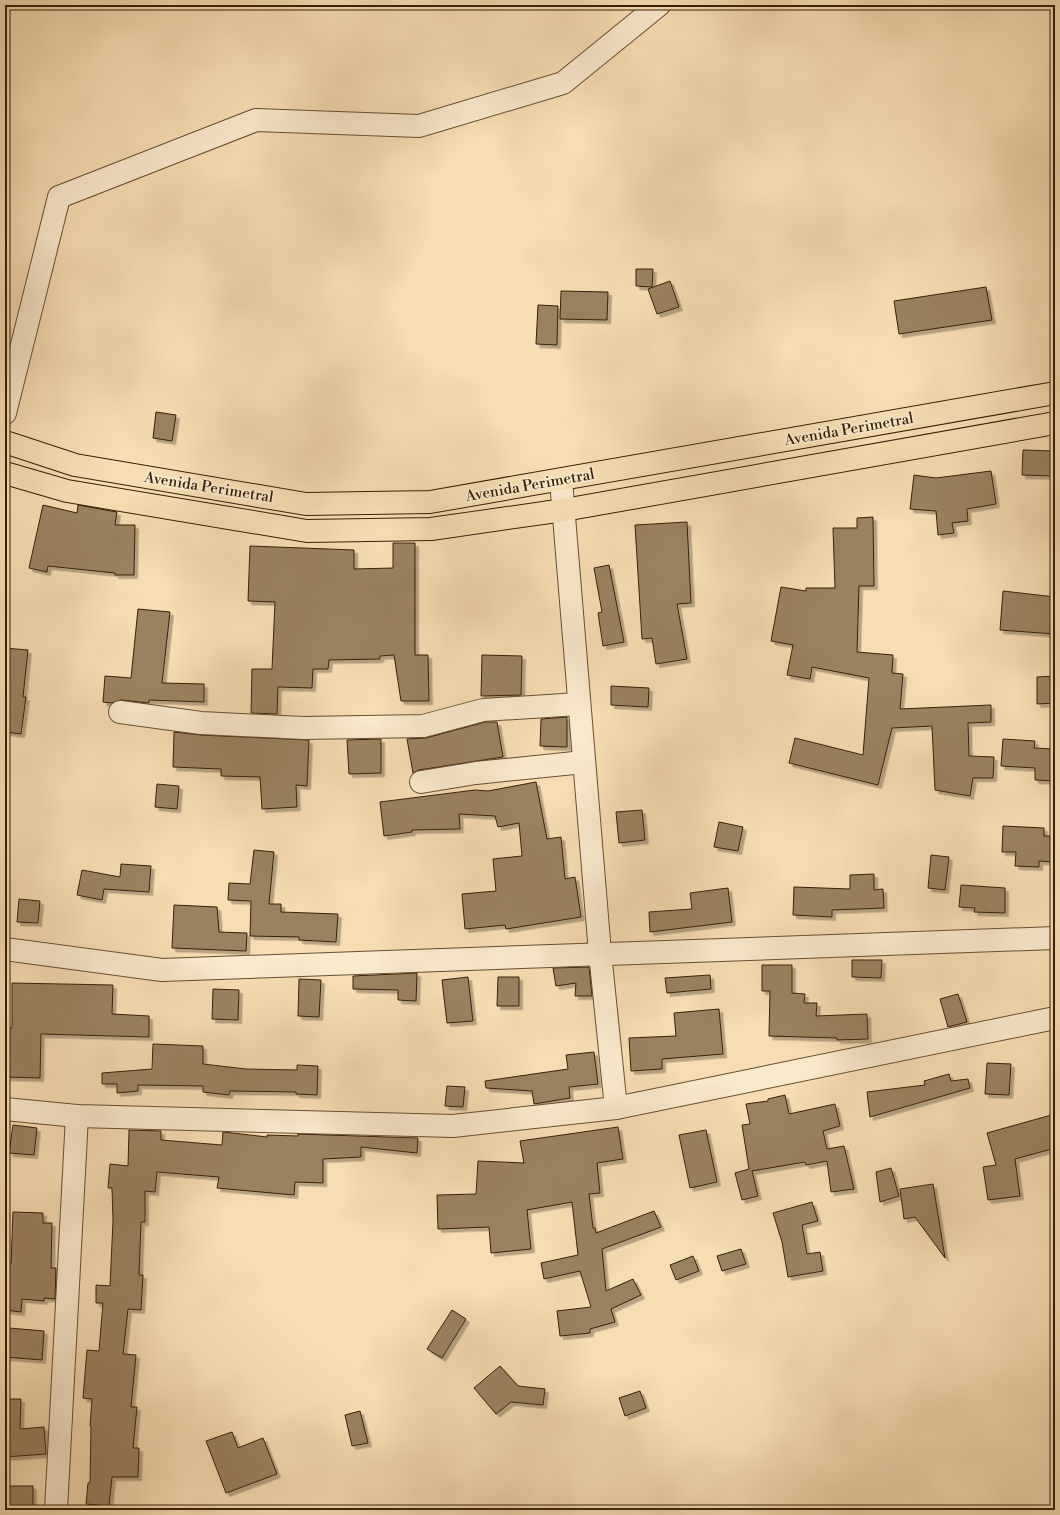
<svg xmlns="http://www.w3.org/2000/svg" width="1060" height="1515" viewBox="0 0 1060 1515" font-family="'Libre Bodoni',serif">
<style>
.building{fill:#9a8260;stroke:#362007;filter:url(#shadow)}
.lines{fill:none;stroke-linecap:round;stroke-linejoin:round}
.minor-casing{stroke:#664f32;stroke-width:24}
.major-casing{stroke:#362007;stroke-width:24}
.minor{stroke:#f9e9cd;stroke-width:22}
.major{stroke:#f6ddb2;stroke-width:22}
.labels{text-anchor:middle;stroke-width:3.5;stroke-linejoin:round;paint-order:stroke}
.street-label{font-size:15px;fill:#362007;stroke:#f9e9cd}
</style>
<defs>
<filter id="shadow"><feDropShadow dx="3.5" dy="3.5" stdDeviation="0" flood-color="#0004"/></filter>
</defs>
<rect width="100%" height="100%" fill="#f6ddb2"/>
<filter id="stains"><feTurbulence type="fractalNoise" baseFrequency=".005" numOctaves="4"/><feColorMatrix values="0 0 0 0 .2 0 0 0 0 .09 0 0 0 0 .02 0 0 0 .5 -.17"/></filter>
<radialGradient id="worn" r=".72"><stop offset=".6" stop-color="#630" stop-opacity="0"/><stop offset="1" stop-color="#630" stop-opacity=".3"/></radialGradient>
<!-- building -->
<g class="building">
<polygon points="636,269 653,269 652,287 636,286"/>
<polygon points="670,281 679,307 657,314 648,289"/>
<polygon points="986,287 992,320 899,334 894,301"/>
<polygon points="561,291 608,292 607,320 560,319"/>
<polygon points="538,305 558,306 557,345 536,344"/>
<polygon points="156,412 176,415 172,441 153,438"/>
<polygon points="1023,450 1055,451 1055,476 1022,475"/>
<polygon points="991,471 996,504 967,509 968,521 952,523 954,533 938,535 936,511 910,509 914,475 936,478"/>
<polygon points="43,505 77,513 78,505 117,512 115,525 135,525 134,575 115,575 115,573 48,566 47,572 29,568"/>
<polygon points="873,517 874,586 859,586 857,652 893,655 892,673 903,674 900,709 991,705 991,722 968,723 969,756 994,757 993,778 973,778 970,796 935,790 932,726 892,728 878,785 789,763 795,738 863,755 869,678 812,667 810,679 787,675 793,645 771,641 781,587 806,591 806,588 835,588 833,528 857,528 857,518"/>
<polygon points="687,522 691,603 677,604 687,659 656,664 652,638 642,639 635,525"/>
<polygon points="393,543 415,543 415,655 428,655 429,701 401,701 394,655 380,656 380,659 329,660 328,669 313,669 312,688 278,687 277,714 251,713 252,669 272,669 275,602 248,601 250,546 354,550 354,569 393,568"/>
<polygon points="609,565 624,642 603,646 598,613 602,612 594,568"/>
<polygon points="1003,591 1055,597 1055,634 1000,630"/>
<polygon points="138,609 170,612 162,683 204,684 204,702 149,700 149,703 121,700 112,703 103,702 105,676 131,678"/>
<polygon points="5,648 28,650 23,697 26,697 21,734 5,732"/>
<polygon points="482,655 522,656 521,695 481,696"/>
<polygon points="1055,676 1055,703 1037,704 1037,677"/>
<polygon points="611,686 649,688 648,707 611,705"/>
<polygon points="567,717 567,747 540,746 541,719"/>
<polygon points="485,722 497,722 503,757 419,770 413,773 407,739 426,738"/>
<polygon points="174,732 200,735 309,740 307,786 296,785 297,807 262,809 260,777 221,776 221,769 173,767"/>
<polygon points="381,739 381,773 349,774 347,740"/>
<polygon points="1003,739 1035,741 1034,748 1055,749 1055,781 1035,780 1035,768 1001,766"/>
<polygon points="536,782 547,839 561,837 565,879 575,877 581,917 506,929 505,925 465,929 462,894 496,891 493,859 522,856 519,823 498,827 495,816 459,814 460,829 412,830 412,832 384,836 380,802 475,790 488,791"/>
<polygon points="157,784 179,786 177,809 155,807"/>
<polygon points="642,810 645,840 619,843 616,812"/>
<polygon points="719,822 743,827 738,851 714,847"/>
<polygon points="1003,826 1044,828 1044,836 1055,836 1055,862 1039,861 1039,867 1015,866 1016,852 1002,852"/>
<polygon points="254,850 274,852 269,904 281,904 281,912 338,914 336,942 299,940 299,937 250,936 251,901 228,900 229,883 250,884"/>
<polygon points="931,855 949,857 945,890 928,888"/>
<polygon points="121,864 151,866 149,892 104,889 102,900 77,895 82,870 120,877"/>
<polygon points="874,874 874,890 883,889 884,908 832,910 832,917 793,915 794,887 850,889 850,875"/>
<polygon points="961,885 1005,888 1005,913 974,912 975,908 959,907"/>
<polygon points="728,888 732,922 650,932 649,912 692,909 690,893"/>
<polygon points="19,899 40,901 38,923 17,922"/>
<polygon points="174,905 217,907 219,932 247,933 246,951 172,948"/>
<polygon points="852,960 882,960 881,978 852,977"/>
<polygon points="762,965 792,965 792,993 805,994 804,1003 817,1003 816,1016 867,1014 868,1039 837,1040 837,1038 769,1036 770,991 762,991"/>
<polygon points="589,967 592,996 575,996 576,983 556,986 553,968"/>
<polygon points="417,973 416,1001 398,1000 398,990 353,989 353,976"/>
<polygon points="710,975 711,989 667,993 665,978"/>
<polygon points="468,977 473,1021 447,1023 442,980"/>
<polygon points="498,977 519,977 519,1006 497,1006"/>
<polygon points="299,979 321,980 319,1017 298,1016"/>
<polygon points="12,983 113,985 112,1014 149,1016 149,1037 41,1034 40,1078 5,1077 5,1028 12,1028"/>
<polygon points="213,989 239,990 238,1020 212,1019"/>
<polygon points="958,994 967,1022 948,1027 940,999"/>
<polygon points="719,1009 723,1054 662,1059 662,1069 631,1071 629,1038 676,1036 674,1013"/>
<polygon points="153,1044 203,1046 203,1064 246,1069 297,1070 297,1065 318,1066 317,1095 296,1094 296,1092 230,1091 229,1095 203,1092 203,1086 138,1085 138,1091 117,1093 117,1084 102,1084 102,1073 152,1069"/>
<polygon points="594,1052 598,1084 569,1087 570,1098 534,1104 532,1091 486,1088 485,1081 568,1069 566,1055"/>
<polygon points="987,1063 1011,1064 1009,1095 985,1094"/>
<polygon points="949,1074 951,1081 968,1079 970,1088 870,1117 867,1092 925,1085 924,1081"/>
<polygon points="447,1086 465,1087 463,1107 445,1106"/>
<polygon points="785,1095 789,1114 835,1104 840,1126 823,1131 827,1149 844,1146 854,1189 831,1192 827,1161 806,1165 805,1162 752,1171 758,1196 742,1200 735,1173 749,1169 742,1125 750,1124 746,1104 768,1101 768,1099"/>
<polygon points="1055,1114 1055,1148 1015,1159 1020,1196 988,1200 983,1167 996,1165 987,1133"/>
<polygon points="13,1125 37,1128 34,1155 9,1153"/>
<polygon points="618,1127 623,1159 597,1163 600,1193 589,1194 593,1228 595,1228 596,1233 654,1211 661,1227 602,1249 606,1291 633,1279 641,1295 611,1309 615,1322 590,1329 590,1333 560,1336 557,1311 591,1307 580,1271 544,1279 541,1263 578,1255 572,1202 527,1210 531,1249 491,1253 489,1227 438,1229 437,1195 476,1194 478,1161 524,1163 520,1141"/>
<polygon points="129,1130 161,1131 161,1140 222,1145 223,1132 267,1137 267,1135 298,1136 298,1134 418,1138 417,1153 361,1147 361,1157 323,1159 323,1183 295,1182 294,1195 217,1188 219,1177 157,1172 155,1192 145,1191 145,1222 141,1222 139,1275 143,1275 141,1310 128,1309 123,1354 136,1355 131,1407 137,1407 133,1448 139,1448 138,1477 112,1477 109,1506 86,1504 88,1483 90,1483 91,1426 90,1426 92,1399 83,1398 87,1350 99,1351 103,1303 96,1303 96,1285 110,1286 113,1221 112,1188 108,1188 110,1164 128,1166"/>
<polygon points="706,1130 717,1182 690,1188 679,1135"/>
<polygon points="891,1168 899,1196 880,1202 876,1172"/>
<polygon points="933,1184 945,1258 915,1217 904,1219 900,1189"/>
<polygon points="812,1202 818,1221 802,1225 807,1254 820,1252 823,1271 788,1277 782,1242 773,1213"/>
<polygon points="13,1212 43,1213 43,1223 52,1223 51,1268 56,1268 55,1299 44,1298 44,1301 22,1299 21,1312 5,1310 9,1264 11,1264"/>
<polygon points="741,1249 746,1264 722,1271 717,1256"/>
<polygon points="693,1256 699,1271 676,1280 670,1265"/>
<polygon points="452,1310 466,1319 442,1358 427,1349"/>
<polygon points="9,1328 44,1331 42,1360 6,1357"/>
<polygon points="500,1366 518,1386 545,1389 543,1405 511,1402 496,1414 474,1388"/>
<polygon points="640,1391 646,1408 625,1416 619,1398"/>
<polygon points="5,1399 21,1399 20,1429 44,1427 46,1454 5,1457"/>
<polygon points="360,1411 368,1443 352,1446 345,1415"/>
<polygon points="232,1432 238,1448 263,1438 277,1474 226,1493 206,1441"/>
<polygon points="9,1486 33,1486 33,1510 8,1510"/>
</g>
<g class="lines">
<defs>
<g id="minor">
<polyline points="5,413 59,197 256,120 419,126 563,83 659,5"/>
<polyline points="561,480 600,953 616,1108"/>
<polyline points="120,712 201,723 303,728 423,726 483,710 579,704"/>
<polyline points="421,782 476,773 584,762"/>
<polyline points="5,949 162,970 1055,938"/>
<polyline points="5,1109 77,1116 453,1126 616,1108 1055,1018"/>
<polyline points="56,1510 77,1116"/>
</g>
<g id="major">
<polyline points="5,442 75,465 306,504 430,502 1055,393"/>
<polyline points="5,473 67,491 307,531 431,529 564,510 1055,423"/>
</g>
</defs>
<!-- minor casing -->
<use href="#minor" class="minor-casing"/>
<!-- major casing -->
<use href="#major" class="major-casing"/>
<!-- minor -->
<use href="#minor" class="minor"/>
<!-- major -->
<use href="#major" class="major"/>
</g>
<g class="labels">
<!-- street labels -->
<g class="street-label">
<text transform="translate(849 429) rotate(-10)" y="5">Avenida Perimetral</text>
<text transform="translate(530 485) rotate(-10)" y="5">Avenida Perimetral</text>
<text transform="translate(209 487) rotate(9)" y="5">Avenida Perimetral</text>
</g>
</g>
<!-- margin -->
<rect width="1060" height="1515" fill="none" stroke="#f6ddb2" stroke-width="20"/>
<rect x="6" y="6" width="1048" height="1503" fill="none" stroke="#362007" stroke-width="2"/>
<rect x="10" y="10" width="1040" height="1495" fill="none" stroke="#362007"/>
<rect width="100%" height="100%" filter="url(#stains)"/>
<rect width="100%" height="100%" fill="url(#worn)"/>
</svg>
